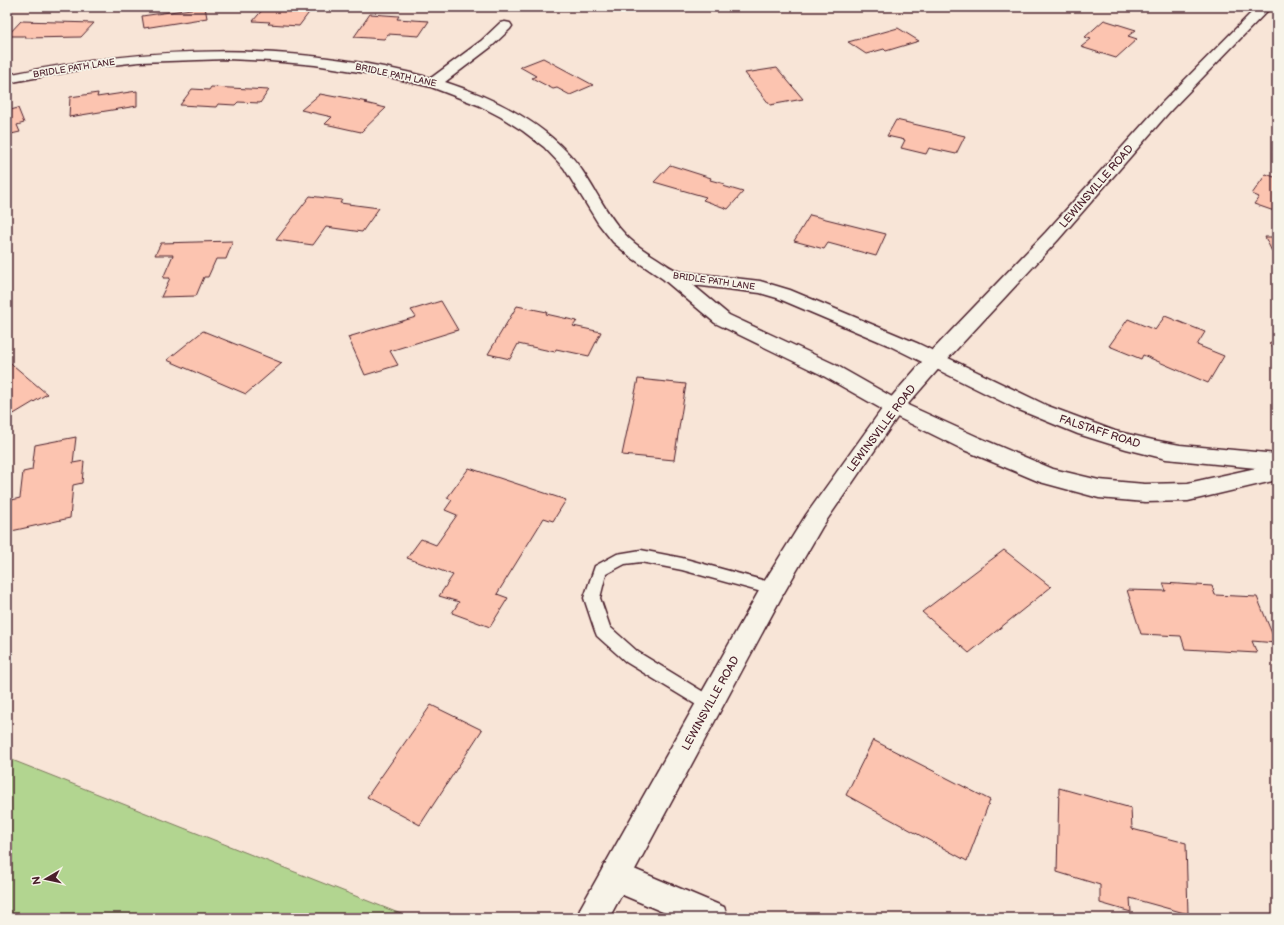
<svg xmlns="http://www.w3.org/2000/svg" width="1284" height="925" viewBox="0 0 1284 925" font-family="'Balsamiq Sans',sans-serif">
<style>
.green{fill:#b2d590;stroke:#7e7a5e}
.building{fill:#fcc4b0;stroke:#4a1f2b}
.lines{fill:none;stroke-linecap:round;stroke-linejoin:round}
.lane-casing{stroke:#4a1f2b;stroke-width:3}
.street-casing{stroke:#4a1f2b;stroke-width:3}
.secondary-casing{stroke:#4a1f2b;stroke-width:3}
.lane{fill:#f7f3e8;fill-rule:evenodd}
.street{fill:#f7f3e8;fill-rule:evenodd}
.secondary{fill:#f7f3e8;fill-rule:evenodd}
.labels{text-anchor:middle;stroke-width:3.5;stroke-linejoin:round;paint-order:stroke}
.far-street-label{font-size:9px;fill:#4a1f2b;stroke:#f7f3e8}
.street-label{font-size:11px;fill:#4a1f2b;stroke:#f7f3e8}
</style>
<rect width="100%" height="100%" fill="#f8e5d7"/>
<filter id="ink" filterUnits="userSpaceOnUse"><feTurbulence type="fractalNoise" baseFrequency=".025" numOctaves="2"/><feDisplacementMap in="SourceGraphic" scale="8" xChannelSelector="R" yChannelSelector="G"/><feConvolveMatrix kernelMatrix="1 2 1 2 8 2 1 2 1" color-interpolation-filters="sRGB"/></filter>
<g filter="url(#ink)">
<!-- green -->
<polygon class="green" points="7,758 411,918 7,918"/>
<!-- building -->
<g class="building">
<polygon points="205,7 207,18 144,28 142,16"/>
<polygon points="264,8 311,10 299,26 268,24 270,22 253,21"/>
<polygon points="370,14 399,16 397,19 429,21 419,36 388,34 384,39 354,37"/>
<polygon points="1104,20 1136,30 1128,36 1137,39 1116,58 1081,47 1091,39 1085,37"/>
<polygon points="21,21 94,23 81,37 25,38 26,36 7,36"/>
<polygon points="898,28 919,41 886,51 884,49 866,54 848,42"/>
<polygon points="543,58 593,85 570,95 557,88 553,89 532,78 536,76 520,67"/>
<polygon points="777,68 803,99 770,105 745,73"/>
<polygon points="211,87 269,90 260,103 238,102 235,105 218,104 216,107 180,105 192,89 209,90"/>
<polygon points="137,91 137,106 69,117 70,97 98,93 97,97"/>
<polygon points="320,94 336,97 338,96 367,102 365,103 386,108 361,132 325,124 332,117 301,110"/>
<polygon points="18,108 24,123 17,125 20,132 7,135 7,111"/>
<polygon points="896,120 965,136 956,154 929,148 926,154 901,148 905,140 887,136"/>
<polygon points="670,165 711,178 710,180 725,184 723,186 743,192 728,209 703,200 706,197 654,182"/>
<polygon points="1266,174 1277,178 1277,212 1254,204 1259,197 1252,194"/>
<polygon points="310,196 342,200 340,203 379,208 362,232 326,227 313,245 276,240"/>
<polygon points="810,215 886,234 876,256 828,243 824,249 794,241"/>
<polygon points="1265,237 1277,237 1277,262"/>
<polygon points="233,241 226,259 216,259 208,277 204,277 196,296 161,297 170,278 163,278 173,255 155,255 161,243"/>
<polygon points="441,301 458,330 390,351 398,365 365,375 348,337 416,317 411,310"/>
<polygon points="517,306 547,312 546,314 577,321 573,326 601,332 589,356 556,349 555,352 518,344 510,359 488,354"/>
<polygon points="1165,316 1205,332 1197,345 1224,356 1208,383 1143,355 1141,359 1109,346 1128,319 1155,330"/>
<polygon points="203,331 282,363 246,394 167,360"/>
<polygon points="1277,340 1277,350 1269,344"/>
<polygon points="7,360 47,394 7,418"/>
<polygon points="638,379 686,384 674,460 622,455"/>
<polygon points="76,437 73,463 84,461 82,483 73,485 70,518 7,532 8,501 20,498 23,472 32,470 35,445"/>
<polygon points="469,468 566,500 553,521 544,518 497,594 508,598 490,627 452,613 459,602 439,596 453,575 407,558 421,539 436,545 457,515 445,510 452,500 447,498"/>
<polygon points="1004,550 1051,587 969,653 922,612"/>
<polygon points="1163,583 1212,586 1215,595 1257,597 1276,643 1252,641 1257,653 1185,649 1181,636 1141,634 1127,590 1166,591"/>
<polygon points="431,705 482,730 420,825 367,797"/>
<polygon points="873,740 990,800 967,861 846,795"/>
<polygon points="1059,788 1131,808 1132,829 1186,843 1188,914 1130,898 1131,912 1100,903 1100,885 1057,872"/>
</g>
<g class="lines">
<defs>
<polygon id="lane" points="641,550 682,558 773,583 779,584 781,589 779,594 773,595 682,570 641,562 625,564 606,574 600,598 610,627 638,652 715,699 717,704 715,709 709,712 703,709 626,662 597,636 595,631 584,598 595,566 617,554"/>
<g id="street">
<path d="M505 22 510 23 512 26 510 29 491 47 445 82C488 96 532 116 565 150 589 173 600 206 622 231 632 243 645 251 658 259 666 264 672 270 682 272L760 281 790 290 919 344 1048 406 1115 431 1153 440 1180 445 1277 454V480L1188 501 1145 502 1099 498 1040 482 964 450 887 412 820 374 715 323 663 279 632 258 613 242 598 223 564 168 544 147 523 131 501 117 478 105 431 87 385 76 315 65 271 61 227 59 139 62 94 67 7 83V75C151 46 288 40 431 78L481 41 500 23ZM693 285 760 293 777 298 888 345 1017 409 1078 434 1126 449 1166 459 1256 468 1188 483 1145 484 1099 480 1053 469 980 438 901 402 834 364 729 315Z"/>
<polygon points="615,861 724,907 728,918 677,918 604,887 600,876 604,865"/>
</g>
<polygon id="secondary" points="1257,7 1271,7 1171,110 1058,240 942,365 901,412 822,527 782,596 609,918 577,918 581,907 764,582 806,515 887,402 928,355 1046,232 1161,104"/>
</defs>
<!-- lane casing -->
<use href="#lane" class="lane-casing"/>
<!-- street casing -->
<use href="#street" class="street-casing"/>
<!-- secondary casing -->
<use href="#secondary" class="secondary-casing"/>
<!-- lane -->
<use href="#lane" class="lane"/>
<!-- street -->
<use href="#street" class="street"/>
<!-- secondary -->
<use href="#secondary" class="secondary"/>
</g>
</g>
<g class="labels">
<!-- far-street labels -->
<g class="far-street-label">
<text transform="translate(74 68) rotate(-9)" y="3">BRIDLE PATH LANE</text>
<text transform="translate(396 75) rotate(12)" y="3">BRIDLE PATH LANE</text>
<text transform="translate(714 281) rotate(8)" y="3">BRIDLE PATH LANE</text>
</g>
<!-- street labels -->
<g class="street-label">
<text transform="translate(1096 186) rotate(-49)" y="4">LEWINSVILLE ROAD</text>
<text transform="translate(881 428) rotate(-53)" y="4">LEWINSVILLE ROAD</text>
<text transform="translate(1100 431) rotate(18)" y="4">FALSTAFF ROAD</text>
<text transform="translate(710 703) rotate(-61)" y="4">LEWINSVILLE ROAD</text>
</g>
</g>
<!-- margin -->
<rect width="1284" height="925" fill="none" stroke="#f7f3e8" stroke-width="24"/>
<rect x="12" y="12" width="1260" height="901" fill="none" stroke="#4a1f2b" stroke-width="1.5" filter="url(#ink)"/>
<!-- north arrow -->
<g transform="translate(46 879) rotate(261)" stroke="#f7f3e8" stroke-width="3" paint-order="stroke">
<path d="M0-3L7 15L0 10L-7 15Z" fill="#4a1f2b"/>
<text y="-6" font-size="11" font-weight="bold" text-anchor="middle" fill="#4a1f2b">N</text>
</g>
</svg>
